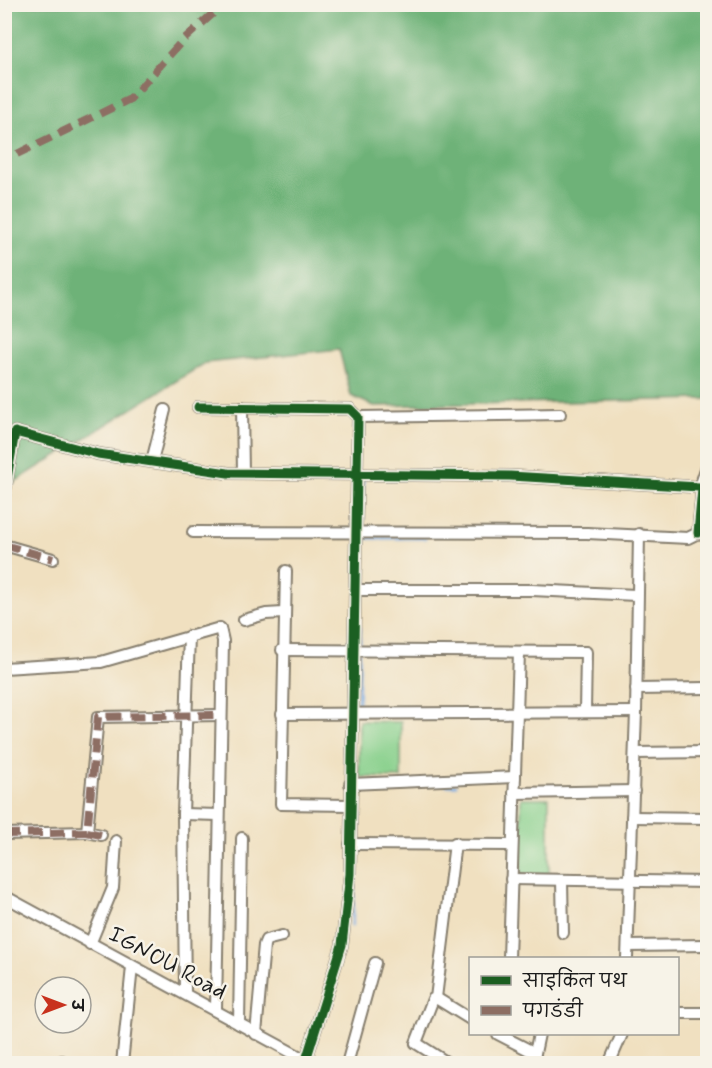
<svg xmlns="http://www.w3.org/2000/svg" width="712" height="1068" viewBox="0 0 712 1068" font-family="Mynerve,'Playpen Sans Deva',sans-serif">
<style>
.green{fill:#88d08c;stroke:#527654;stroke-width:1.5}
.forest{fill:#6eb278;stroke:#45674a;stroke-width:1.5}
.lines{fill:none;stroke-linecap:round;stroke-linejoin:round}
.stream{stroke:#75a9e2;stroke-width:3}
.minor-casing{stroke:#867e6e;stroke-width:14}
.minor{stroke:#fff;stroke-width:10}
.quiet{stroke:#8d6e63;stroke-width:8;stroke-dasharray:15 8;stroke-linecap:butt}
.cycleway-casing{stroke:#f7f3e8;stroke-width:13}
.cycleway{stroke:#1b5e20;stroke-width:9}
.labels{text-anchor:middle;stroke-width:5;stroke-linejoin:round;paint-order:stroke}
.street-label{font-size:24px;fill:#1c1c1c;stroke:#f7f3e8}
</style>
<rect width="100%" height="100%" fill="#f7f3e8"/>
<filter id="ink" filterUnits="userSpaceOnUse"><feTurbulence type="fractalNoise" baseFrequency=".0167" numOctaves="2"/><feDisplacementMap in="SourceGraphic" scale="12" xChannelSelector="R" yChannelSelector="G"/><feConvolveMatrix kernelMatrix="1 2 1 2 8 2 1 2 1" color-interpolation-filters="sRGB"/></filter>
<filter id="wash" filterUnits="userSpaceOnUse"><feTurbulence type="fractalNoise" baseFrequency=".008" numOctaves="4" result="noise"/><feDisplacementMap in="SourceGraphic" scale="24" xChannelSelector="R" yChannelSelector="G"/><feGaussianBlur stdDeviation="1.35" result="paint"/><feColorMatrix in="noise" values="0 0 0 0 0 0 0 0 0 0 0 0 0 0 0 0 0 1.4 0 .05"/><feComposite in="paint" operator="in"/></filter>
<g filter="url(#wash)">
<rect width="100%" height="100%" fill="#f0e0c0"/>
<!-- green -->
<g class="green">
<polygon points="359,721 401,722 401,778 359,777"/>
<rect x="521" y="798" width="28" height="76"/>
</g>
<!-- forest -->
<polygon class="forest" points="5,5 707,5 707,399 374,406 351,396 339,349 205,363 5,488"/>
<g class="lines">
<!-- stream -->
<g class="stream">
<polyline points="363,538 425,538"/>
<polyline points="360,588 363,479"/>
<polyline points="358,711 360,628"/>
<polyline points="446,785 456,785"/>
<polyline points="320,810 346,811"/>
<polyline points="352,925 355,877"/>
</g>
</g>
</g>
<g filter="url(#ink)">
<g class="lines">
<defs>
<g id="minor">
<polyline points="198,407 350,409 358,417 350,874 342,945 306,1060"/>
<polyline points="242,407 243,473"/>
<polyline points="358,417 560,414"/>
<polyline points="152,461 165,410"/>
<polyline points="700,487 708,463"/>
<polyline points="4,496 15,432 98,454 228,473 510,476 699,487 702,489 698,533"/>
<polyline points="193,532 587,533 688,538 698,533 708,536"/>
<polyline points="4,545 53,559"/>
<polyline points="286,571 281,804 350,805"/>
<polyline points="355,590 532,590 636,595"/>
<polyline points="244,620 266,614 283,613"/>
<polyline points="282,650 586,652 585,712"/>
<polyline points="4,668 101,662 220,628 223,641 216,1009"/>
<polyline points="636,689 708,688"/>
<polyline points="282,714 636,712"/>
<polyline points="635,753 708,752"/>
<polyline points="350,784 515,777"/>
<polyline points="514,793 634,791"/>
<polyline points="183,814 219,815"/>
<polyline points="632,817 708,818"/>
<polyline points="87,832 101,835"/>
<polyline points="4,834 87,832 98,717 221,715"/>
<polyline points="350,844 511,845"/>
<polyline points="511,879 708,882"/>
<polyline points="562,880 563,933"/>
<polyline points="4,896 313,1064"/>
<polyline points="90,944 113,888 116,841"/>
<polyline points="628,946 708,945"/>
<polyline points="509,958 519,652"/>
<polyline points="627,958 636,712 639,534"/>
<polyline points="185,993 183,814 189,636"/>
<polyline points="436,998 470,1019"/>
<polyline points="678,1013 708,1013"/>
<polyline points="239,1024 242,838"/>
<polyline points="256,1034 264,945 266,940 282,936"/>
<polyline points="498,1034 535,1053 532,1064"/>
<polyline points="535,1053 539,1034"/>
<polyline points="62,1064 62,1061"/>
<polyline points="122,1064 132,967"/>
<polyline points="347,1064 375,963"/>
<polyline points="449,1064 416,1043 433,999 436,998 455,843"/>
<polyline points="609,1064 622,1034"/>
</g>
</defs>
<!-- minor casing -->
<use href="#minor" class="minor-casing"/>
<!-- minor -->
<use href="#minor" class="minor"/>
<!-- quiet -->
<g class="quiet">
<polyline points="17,154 130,99 183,40 224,4"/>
<polyline points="4,545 53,559"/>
<polyline points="87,832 101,835"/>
<polyline points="4,834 87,832 98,717 221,715"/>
<polyline points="62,1064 62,1061"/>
</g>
<defs>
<g id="cycleway">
<polyline points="198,407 350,409 358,417 350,874 342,945 306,1060"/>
<polyline points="4,496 15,432 98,454 228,473 510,476 699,487 702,489 698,533"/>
</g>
</defs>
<!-- cycleway casing -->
<use href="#cycleway" class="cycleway-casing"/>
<!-- cycleway -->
<use href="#cycleway" class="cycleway"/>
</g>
</g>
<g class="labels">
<!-- street labels -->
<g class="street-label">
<text transform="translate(168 962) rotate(28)" y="8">IGNOU Road</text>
</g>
</g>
<!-- margin -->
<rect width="712" height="1068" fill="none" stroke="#f7f3e8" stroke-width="24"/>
<!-- legend -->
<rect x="469" y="957" width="210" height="78" fill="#f7f3e8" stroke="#9f9d96" stroke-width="1.5"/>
<rect x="481" y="976" width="30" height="9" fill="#1b5e20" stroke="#9f9d96" stroke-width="1.5"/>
<text x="523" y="987" font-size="18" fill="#1c1c1c">साइकिल पथ</text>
<rect x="481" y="1006" width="30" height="9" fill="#8d6e63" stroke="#9f9d96" stroke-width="1.5"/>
<text x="523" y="1017" font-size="18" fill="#1c1c1c">पगडंडी</text>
<!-- north arrow -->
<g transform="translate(63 1005) rotate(90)"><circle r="28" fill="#f7f3e8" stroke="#9f9d96" stroke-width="1.5"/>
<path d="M0-4.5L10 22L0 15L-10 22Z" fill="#c8321e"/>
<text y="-9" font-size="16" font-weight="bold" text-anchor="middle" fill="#1c1c1c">उ</text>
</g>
</svg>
